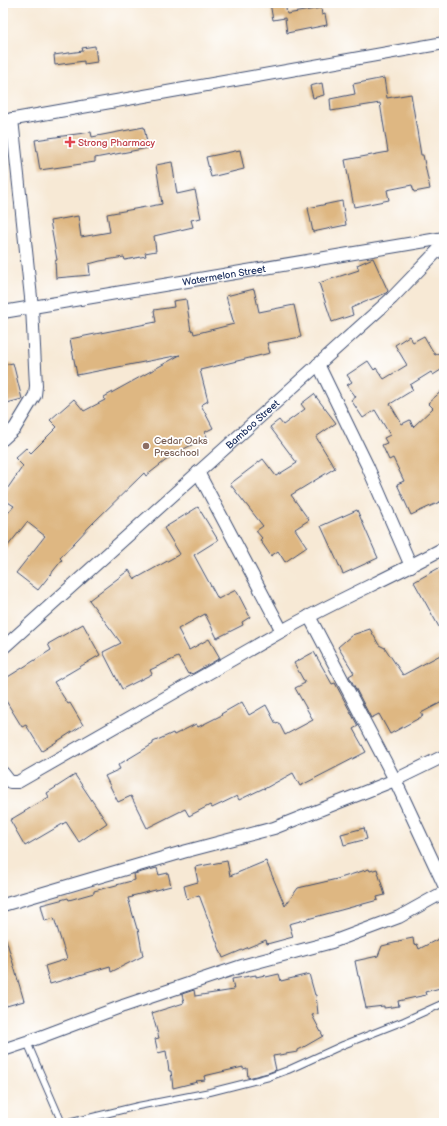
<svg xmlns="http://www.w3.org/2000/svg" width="447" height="1126" viewBox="0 0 447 1126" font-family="'Balsamiq Sans',sans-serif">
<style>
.building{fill:#deb782}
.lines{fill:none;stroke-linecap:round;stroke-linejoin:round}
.lane-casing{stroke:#3c4b70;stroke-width:8}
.street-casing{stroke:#3c4b70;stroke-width:14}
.lane{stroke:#fff;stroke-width:6}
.street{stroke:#fff;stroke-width:12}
.health-dot{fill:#e0444e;stroke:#fff;stroke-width:1.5}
.education-dot{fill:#8d6e63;stroke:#fff;stroke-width:1.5}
.labels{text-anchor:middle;stroke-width:3.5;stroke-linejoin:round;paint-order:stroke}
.health-label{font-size:10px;fill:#be3a42;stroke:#fff;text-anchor:start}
.street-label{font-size:10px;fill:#1b2f5e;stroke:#fff}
.education-label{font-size:10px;fill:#785e54;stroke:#fff;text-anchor:start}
</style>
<rect width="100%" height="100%" fill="#fff"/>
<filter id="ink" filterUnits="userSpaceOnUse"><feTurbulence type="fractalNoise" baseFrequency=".025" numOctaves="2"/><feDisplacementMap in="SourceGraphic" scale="8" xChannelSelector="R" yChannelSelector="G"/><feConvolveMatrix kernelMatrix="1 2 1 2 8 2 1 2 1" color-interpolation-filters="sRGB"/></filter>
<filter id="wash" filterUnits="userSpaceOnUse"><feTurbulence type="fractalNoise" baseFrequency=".012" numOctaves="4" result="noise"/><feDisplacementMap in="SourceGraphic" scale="16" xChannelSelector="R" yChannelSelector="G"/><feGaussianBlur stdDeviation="0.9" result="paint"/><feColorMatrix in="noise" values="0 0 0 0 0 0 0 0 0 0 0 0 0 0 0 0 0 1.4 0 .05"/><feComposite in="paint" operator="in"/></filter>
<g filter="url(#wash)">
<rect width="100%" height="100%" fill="#f7e9d5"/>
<g id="blocks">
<!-- building -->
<g class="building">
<polygon points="270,3 285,3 287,14 321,8 322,15 325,14 327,25 287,33 285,18 273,20"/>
<polygon points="95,46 97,62 84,64 84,61 55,65 54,55 83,51 82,48"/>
<polygon points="384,78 387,98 411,94 421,155 423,155 430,189 414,192 412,185 387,190 389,200 354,207 345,160 388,152 380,103 331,111 330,99 355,94 353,84"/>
<polygon points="322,83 324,95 313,98 310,86"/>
<polygon points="144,127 148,148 95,158 95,162 40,170 35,140 91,132 92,137"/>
<polygon points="240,150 244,169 211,177 206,157"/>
<polygon points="172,162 177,194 195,190 201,218 191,220 193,227 154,236 156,251 145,253 146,256 125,260 124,257 100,261 89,264 90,275 56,278 55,261 57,260 50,221 78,216 81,237 110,232 107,214 162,204 156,165"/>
<polygon points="342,201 346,225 313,232 308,208"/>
<polygon points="373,258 388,291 386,293 351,308 353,315 332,322 319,283 359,270 357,265"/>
<polygon points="254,289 259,312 294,305 301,337 267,343 270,353 200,370 208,401 201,405 213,428 205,432 207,437 180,451 179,450 146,476 144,473 91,525 60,558 62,560 38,590 16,573 45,536 27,522 3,552 3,519 14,506 3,499 3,495 23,466 15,458 26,448 31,453 57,427 50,420 74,399 84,411 105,400 104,397 180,355 77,375 70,339 156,322 154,310 174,307 173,301 186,299 191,331 193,330 194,334 234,324 226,296"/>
<polygon points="409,336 413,342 424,336 435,355 439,353 444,361 444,368 433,375 431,372 410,385 413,390 390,404 402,424 410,420 413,427 433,408 428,403 444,389 444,500 411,515 397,484 404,481 393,458 389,460 382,445 387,443 384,438 390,435 375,410 363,418 351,400 356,397 347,385 352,382 347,375 368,361 374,370 376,368 384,379 407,365 395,345"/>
<polygon points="13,363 22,399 7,403 5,397 3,398 3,365"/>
<polygon points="314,394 336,423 316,437 335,468 291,495 309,520 295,529 307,547 285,562 278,551 271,556 260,540 262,538 256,531 263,526 230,484 263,459 276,476 297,463 270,427 279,420 283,425 305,409 301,404"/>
<polygon points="198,507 218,540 194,555 218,599 236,590 250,617 242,622 243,625 217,638 205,614 178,629 189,650 209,639 220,658 192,674 191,673 188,674 178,657 150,670 152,674 122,689 103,652 121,643 89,600 129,570 135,579 180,554 164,528"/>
<polygon points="357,510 378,558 343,574 321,526"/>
<polygon points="444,565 444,636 414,582"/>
<polygon points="83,624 100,655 54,682 68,704 70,703 83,725 42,751 26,725 22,727 3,696 3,680 51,650 48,644"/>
<polygon points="370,629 379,645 385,648 403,675 444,653 444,701 421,713 423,716 390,734 379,714 371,718 349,676 354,673 338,647 352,635"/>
<polygon points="314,652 332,684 335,683 358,726 353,729 366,752 300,786 293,773 264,789 264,788 239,800 237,796 212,808 210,805 189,816 185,809 147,828 131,796 118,802 105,776 120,769 118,765 153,744 153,742 173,733 174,735 196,724 198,727 222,715 221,714 242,702 249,715 266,705 276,724 279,723 285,735 313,720 295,688 305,683 294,663"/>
<polygon points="75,775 107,823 79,842 66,822 25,846 10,820 49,797 47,793"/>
<polygon points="364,828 367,839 344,845 341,834"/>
<polygon points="227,861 230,876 266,861 285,906 298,888 337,879 369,869 370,871 377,869 385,895 377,897 378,900 289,924 293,937 267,944 266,940 223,958 199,895 187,899 184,886 198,882 195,867"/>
<polygon points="157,868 159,875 168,873 171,886 132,896 133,897 128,898 137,929 138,929 143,956 111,972 110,966 50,984 45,966 67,959 54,918 45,921 41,905 68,898 69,900 94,893 94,891 135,880 134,874"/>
<polygon points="444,936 444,971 442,972 444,987 425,992 426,995 398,1001 399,1006 384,1008 384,1006 366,1008 359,976 358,976 355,961 378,956 382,946 398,942 398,941 413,938 414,945 417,944 419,949"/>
<polygon points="6,939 24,1001 3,1007 3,940"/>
<polygon points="279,974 281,981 309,974 315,995 316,995 318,1014 312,1015 323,1036 302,1048 298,1050 298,1052 273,1056 276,1070 268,1073 248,1078 247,1068 243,1069 243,1067 204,1076 205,1080 196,1081 197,1082 173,1088 171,1071 169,1071 166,1051 158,1053 155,1039 159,1038 152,1013 184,1003 182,994 194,990 195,996 234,990 232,979 256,975 256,977 265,975 266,977"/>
</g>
</g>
</g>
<g filter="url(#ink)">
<use href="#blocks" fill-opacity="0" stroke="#3c4b70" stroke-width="1"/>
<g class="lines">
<defs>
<g id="lane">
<polyline points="27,1042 62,1123"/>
<polyline points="68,1123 138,1106 210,1092 269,1077 288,1070 343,1045 404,1021 444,1003"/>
</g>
<g id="street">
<polyline points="3,121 444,43"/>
<path id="s1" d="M3 312 444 238"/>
<polyline points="318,364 367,465 411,566"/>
<polyline points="3,439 15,428 35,395 36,386 32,307 12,119"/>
<polyline points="198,472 282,631"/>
<polyline points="309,616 395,780 444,885"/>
<path id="s2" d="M3 648 392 298 444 244"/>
<path d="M3 773 10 782H18L282 631C335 601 391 577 444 548"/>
<polyline points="3,905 183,852 274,828 395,780 444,756"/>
<polyline points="3,1050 27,1042 123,1006 245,965 332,942 399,917 444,892"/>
</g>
</defs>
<!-- lane casing -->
<use href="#lane" class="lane-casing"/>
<!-- street casing -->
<use href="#street" class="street-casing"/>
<!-- lane -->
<use href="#lane" class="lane"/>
<!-- street -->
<use href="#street" class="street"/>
</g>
</g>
<!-- markers -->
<path class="health-dot" d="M68 136h4v4h4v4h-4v4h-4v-4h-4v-4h4z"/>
<circle class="education-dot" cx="146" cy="446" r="4"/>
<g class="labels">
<!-- health labels -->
<g class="health-label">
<text x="78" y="146">Strong Pharmacy</text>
</g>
<!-- street labels -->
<g class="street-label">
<text dy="4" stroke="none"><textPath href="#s1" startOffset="224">Watermelon Street</textPath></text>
<text dy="4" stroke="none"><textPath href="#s2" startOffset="335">Bamboo Street</textPath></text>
</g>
<!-- education labels -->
<g class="education-label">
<text x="154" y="444">Cedar Oaks<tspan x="154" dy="12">Preschool</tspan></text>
</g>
</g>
<!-- margin -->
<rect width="447" height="1126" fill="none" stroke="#fff" stroke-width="16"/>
</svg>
